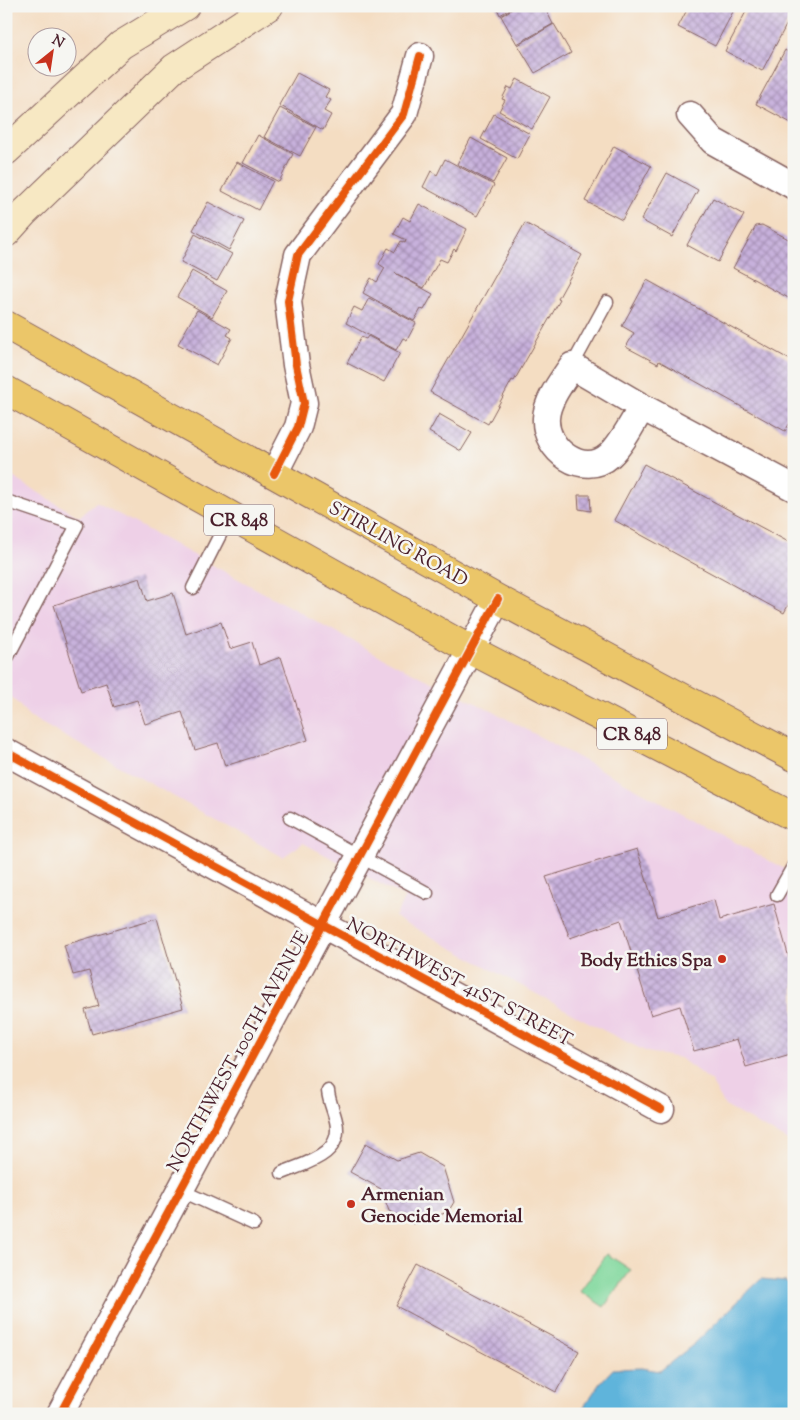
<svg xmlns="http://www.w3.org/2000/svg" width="800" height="1420" viewBox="0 0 800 1420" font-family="'Sorts Mill Goudy',serif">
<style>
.built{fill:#eed0e7}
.green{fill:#81d89d;stroke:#667c64}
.water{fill:#5fb4db;stroke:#546a83}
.building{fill:url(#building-cross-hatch)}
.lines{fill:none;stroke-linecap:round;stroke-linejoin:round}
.service-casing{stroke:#866260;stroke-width:15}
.minor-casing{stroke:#866260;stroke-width:29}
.secondary-casing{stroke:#866260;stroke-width:30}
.primary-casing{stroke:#866260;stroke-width:30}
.service{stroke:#fff;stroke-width:12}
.minor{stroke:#fff;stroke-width:26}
.secondary{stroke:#f7e8c3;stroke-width:28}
.primary{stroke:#ebc669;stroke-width:28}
.cycleway-casing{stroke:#f6f6f2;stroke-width:11}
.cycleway{stroke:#e8590c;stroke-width:8}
.poi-dot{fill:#c8321e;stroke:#f6f6f2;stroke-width:2}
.labels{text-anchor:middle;stroke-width:5;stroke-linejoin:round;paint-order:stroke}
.shield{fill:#f6f6f2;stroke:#7e6067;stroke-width:1}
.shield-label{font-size:18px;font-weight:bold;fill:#4a1f2b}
.street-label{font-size:19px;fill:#4a1f2b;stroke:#f6f6f2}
.poi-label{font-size:19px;font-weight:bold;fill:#4a1f2b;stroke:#f6f6f2;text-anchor:end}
</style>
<defs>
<pattern id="building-cross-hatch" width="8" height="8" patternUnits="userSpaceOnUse" patternTransform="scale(1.25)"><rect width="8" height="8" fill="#c7b1dc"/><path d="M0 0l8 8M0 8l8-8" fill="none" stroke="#a48fb3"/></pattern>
</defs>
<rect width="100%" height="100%" fill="#f6f6f2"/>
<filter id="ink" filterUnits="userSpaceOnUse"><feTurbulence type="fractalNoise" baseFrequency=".02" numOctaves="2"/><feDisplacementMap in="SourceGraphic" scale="10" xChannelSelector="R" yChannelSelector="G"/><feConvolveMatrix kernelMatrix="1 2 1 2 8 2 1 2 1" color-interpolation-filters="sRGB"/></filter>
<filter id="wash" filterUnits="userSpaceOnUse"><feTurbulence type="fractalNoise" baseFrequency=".0096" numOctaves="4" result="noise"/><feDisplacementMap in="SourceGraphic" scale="20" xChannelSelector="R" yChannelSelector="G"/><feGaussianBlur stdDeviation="1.12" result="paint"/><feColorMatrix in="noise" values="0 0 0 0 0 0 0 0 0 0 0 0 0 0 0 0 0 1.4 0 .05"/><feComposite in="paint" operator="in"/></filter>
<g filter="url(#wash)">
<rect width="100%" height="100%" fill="#f4ddc2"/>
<!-- built -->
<polygon class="built" points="6,473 79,517 96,502 401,667 492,711 794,874 794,1144 725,1106 711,1081 680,1058 647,1052 601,1029 395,917 405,897 303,843 283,857 30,717 6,691"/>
<!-- green -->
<polygon class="green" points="607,1254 631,1270 604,1307 580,1291"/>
<!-- water -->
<polygon class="water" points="761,1279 786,1281 794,1289 794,1414 579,1414 600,1383 613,1369 641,1368 660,1371 694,1344"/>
<g id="blocks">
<!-- building -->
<g class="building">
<polygon points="496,6 515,6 500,15"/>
<polygon points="517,6 544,6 553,24 517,44 501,16"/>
<polygon points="689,6 736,6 715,46 678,27"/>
<polygon points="749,6 772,6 791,16 762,71 725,51"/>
<polygon points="554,24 571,53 535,73 518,45"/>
<polygon points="785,50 794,55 793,124 756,104"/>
<polygon points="297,73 329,90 325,97 331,100 324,111 331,115 323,130 279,105"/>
<polygon points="517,79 550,97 532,129 499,111 505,100 502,99 508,87 512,89"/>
<polygon points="280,108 316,127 300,156 264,137"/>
<polygon points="494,114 530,134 517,159 481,139"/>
<polygon points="258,135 293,154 279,182 243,163"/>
<polygon points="471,138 507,158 493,183 457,164"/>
<polygon points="614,146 651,166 622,220 585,201"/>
<polygon points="445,159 494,185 477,216 423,187 431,171 437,175"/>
<polygon points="237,162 273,181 258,210 222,191"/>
<polygon points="667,173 698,190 672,237 641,220"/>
<polygon points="713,198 744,215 718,262 687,245"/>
<polygon points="208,202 244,221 229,250 193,230"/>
<polygon points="419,204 467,229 456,251 454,249 447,262 440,259 424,288 395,273 433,294 424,310 421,309 414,321 363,293 371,278 377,282 385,268 379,264 388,248 395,252 401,241 405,243 406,240 394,234 403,217 410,221"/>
<polygon points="525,223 582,255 558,299 560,300 514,381 512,380 488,424 430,392"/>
<polygon points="762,225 794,242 794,301 733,268 756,226"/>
<polygon points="195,234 232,254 217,281 181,262"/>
<polygon points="192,271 227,291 212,317 177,297"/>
<polygon points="647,280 794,362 794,416 785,431 659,361 658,364 626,347 634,333 622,326"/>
<polygon points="369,298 416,323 407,340 403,338 396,350 346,323 354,307 362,311"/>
<polygon points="197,310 231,329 227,335 232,338 217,365 178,344"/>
<polygon points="368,336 400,353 384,382 347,363 361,337 366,339"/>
<polygon points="439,414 472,433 461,451 429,432"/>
<polygon points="644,464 794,545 794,594 784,613 614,520"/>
<polygon points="578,495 590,495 591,511 579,509"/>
<polygon points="140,578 147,601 173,593 186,634 221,622 230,649 252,642 259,665 281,657 308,740 225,766 218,743 195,750 182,712 145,724 137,700 114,707 106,683 81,691 54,605"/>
<polygon points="637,849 658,917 714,900 719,920 774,904 789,958 794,956 794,1053 746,1067 737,1039 694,1051 680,1006 651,1015 621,920 570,938 546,877"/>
<polygon points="157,918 183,1008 92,1034 85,1010 99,1006 89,971 73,975 64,945"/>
<polygon points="366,1143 397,1160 419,1153 443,1167 454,1202 448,1212 413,1224 389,1211 381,1189 350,1172"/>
<polygon points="418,1265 579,1351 556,1392 396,1306"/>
</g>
</g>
</g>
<g filter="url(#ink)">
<use href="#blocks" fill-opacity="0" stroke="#866260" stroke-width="1"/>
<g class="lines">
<defs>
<g id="service">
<polyline points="572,366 607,302"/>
<polyline points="6,501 77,525 6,660"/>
<polyline points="193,588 230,515"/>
<polyline points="290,818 427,893"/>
<polyline points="777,895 794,865"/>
<path d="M282 1173C305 1163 344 1155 336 1121 334 1111 329 1102 328 1091"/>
<polyline points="180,1190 254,1224"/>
</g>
<g id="minor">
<polyline points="690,115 713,141 794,186"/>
<path d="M642 407C633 422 622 444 610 455 584 479 544 450 546 418 547 400 562 381 572 366L642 407 794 488"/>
<polyline points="274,474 298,427 304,403 296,365 288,301 298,255 404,114 420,56"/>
<polyline points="6,752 661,1109"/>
<polyline points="60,1414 498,599"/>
</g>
<g id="secondary">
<polyline points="6,151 121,45 185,6"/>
<polyline points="6,233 24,213 174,68 269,6"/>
</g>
<g id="primary">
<polyline points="6,325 498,599 794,757"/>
<polyline points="6,390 471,650 794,817"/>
</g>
</defs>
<!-- service casing -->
<use href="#service" class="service-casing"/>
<!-- minor casing -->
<use href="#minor" class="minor-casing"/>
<!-- secondary casing -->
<use href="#secondary" class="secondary-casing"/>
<!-- primary casing -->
<use href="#primary" class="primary-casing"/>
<!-- service -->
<use href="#service" class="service"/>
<!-- minor -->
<use href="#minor" class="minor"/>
<!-- secondary -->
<use href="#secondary" class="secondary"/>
<!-- primary -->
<use href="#primary" class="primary"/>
<defs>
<g id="cycleway">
<polyline points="274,474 298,427 304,403 296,365 288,301 298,255 404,114 420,56"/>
<polyline points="6,752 661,1109"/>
<polyline points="60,1414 498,599"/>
</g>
</defs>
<!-- cycleway casing -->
<use href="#cycleway" class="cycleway-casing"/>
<!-- cycleway -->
<use href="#cycleway" class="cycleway"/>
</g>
</g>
<!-- markers -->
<g class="poi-dot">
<circle cx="722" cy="959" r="5"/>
<circle cx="351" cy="1204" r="5"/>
</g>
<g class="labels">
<!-- shield labels -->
<g class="shield">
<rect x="204" y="504.5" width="70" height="31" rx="4"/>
<rect x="597" y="718.5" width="70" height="31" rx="4"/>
</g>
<g class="shield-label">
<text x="239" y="526">CR 848</text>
<text x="632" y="740">CR 848</text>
</g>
<!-- street labels -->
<g class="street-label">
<text transform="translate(399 543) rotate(29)" y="7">STIRLING ROAD</text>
<text transform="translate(460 981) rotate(28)" y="7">NORTHWEST 41ST STREET</text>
<text transform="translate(237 1051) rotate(-61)" y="7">NORTHWEST 100TH AVENUE</text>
</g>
<!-- poi labels -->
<g class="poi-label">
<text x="712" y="966">Body Ethics Spa</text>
<text x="361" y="1200" text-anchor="start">Armenian<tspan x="361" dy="22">Genocide Memorial</tspan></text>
</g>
</g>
<!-- margin -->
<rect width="800" height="1420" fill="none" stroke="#f6f6f2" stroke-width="25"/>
<!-- north arrow -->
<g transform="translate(52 52) rotate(30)"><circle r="24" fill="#f6f6f2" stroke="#b1a0a2"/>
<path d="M0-4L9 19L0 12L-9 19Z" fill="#c8321e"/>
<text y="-8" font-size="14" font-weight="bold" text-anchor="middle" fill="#4a1f2b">N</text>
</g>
</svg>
